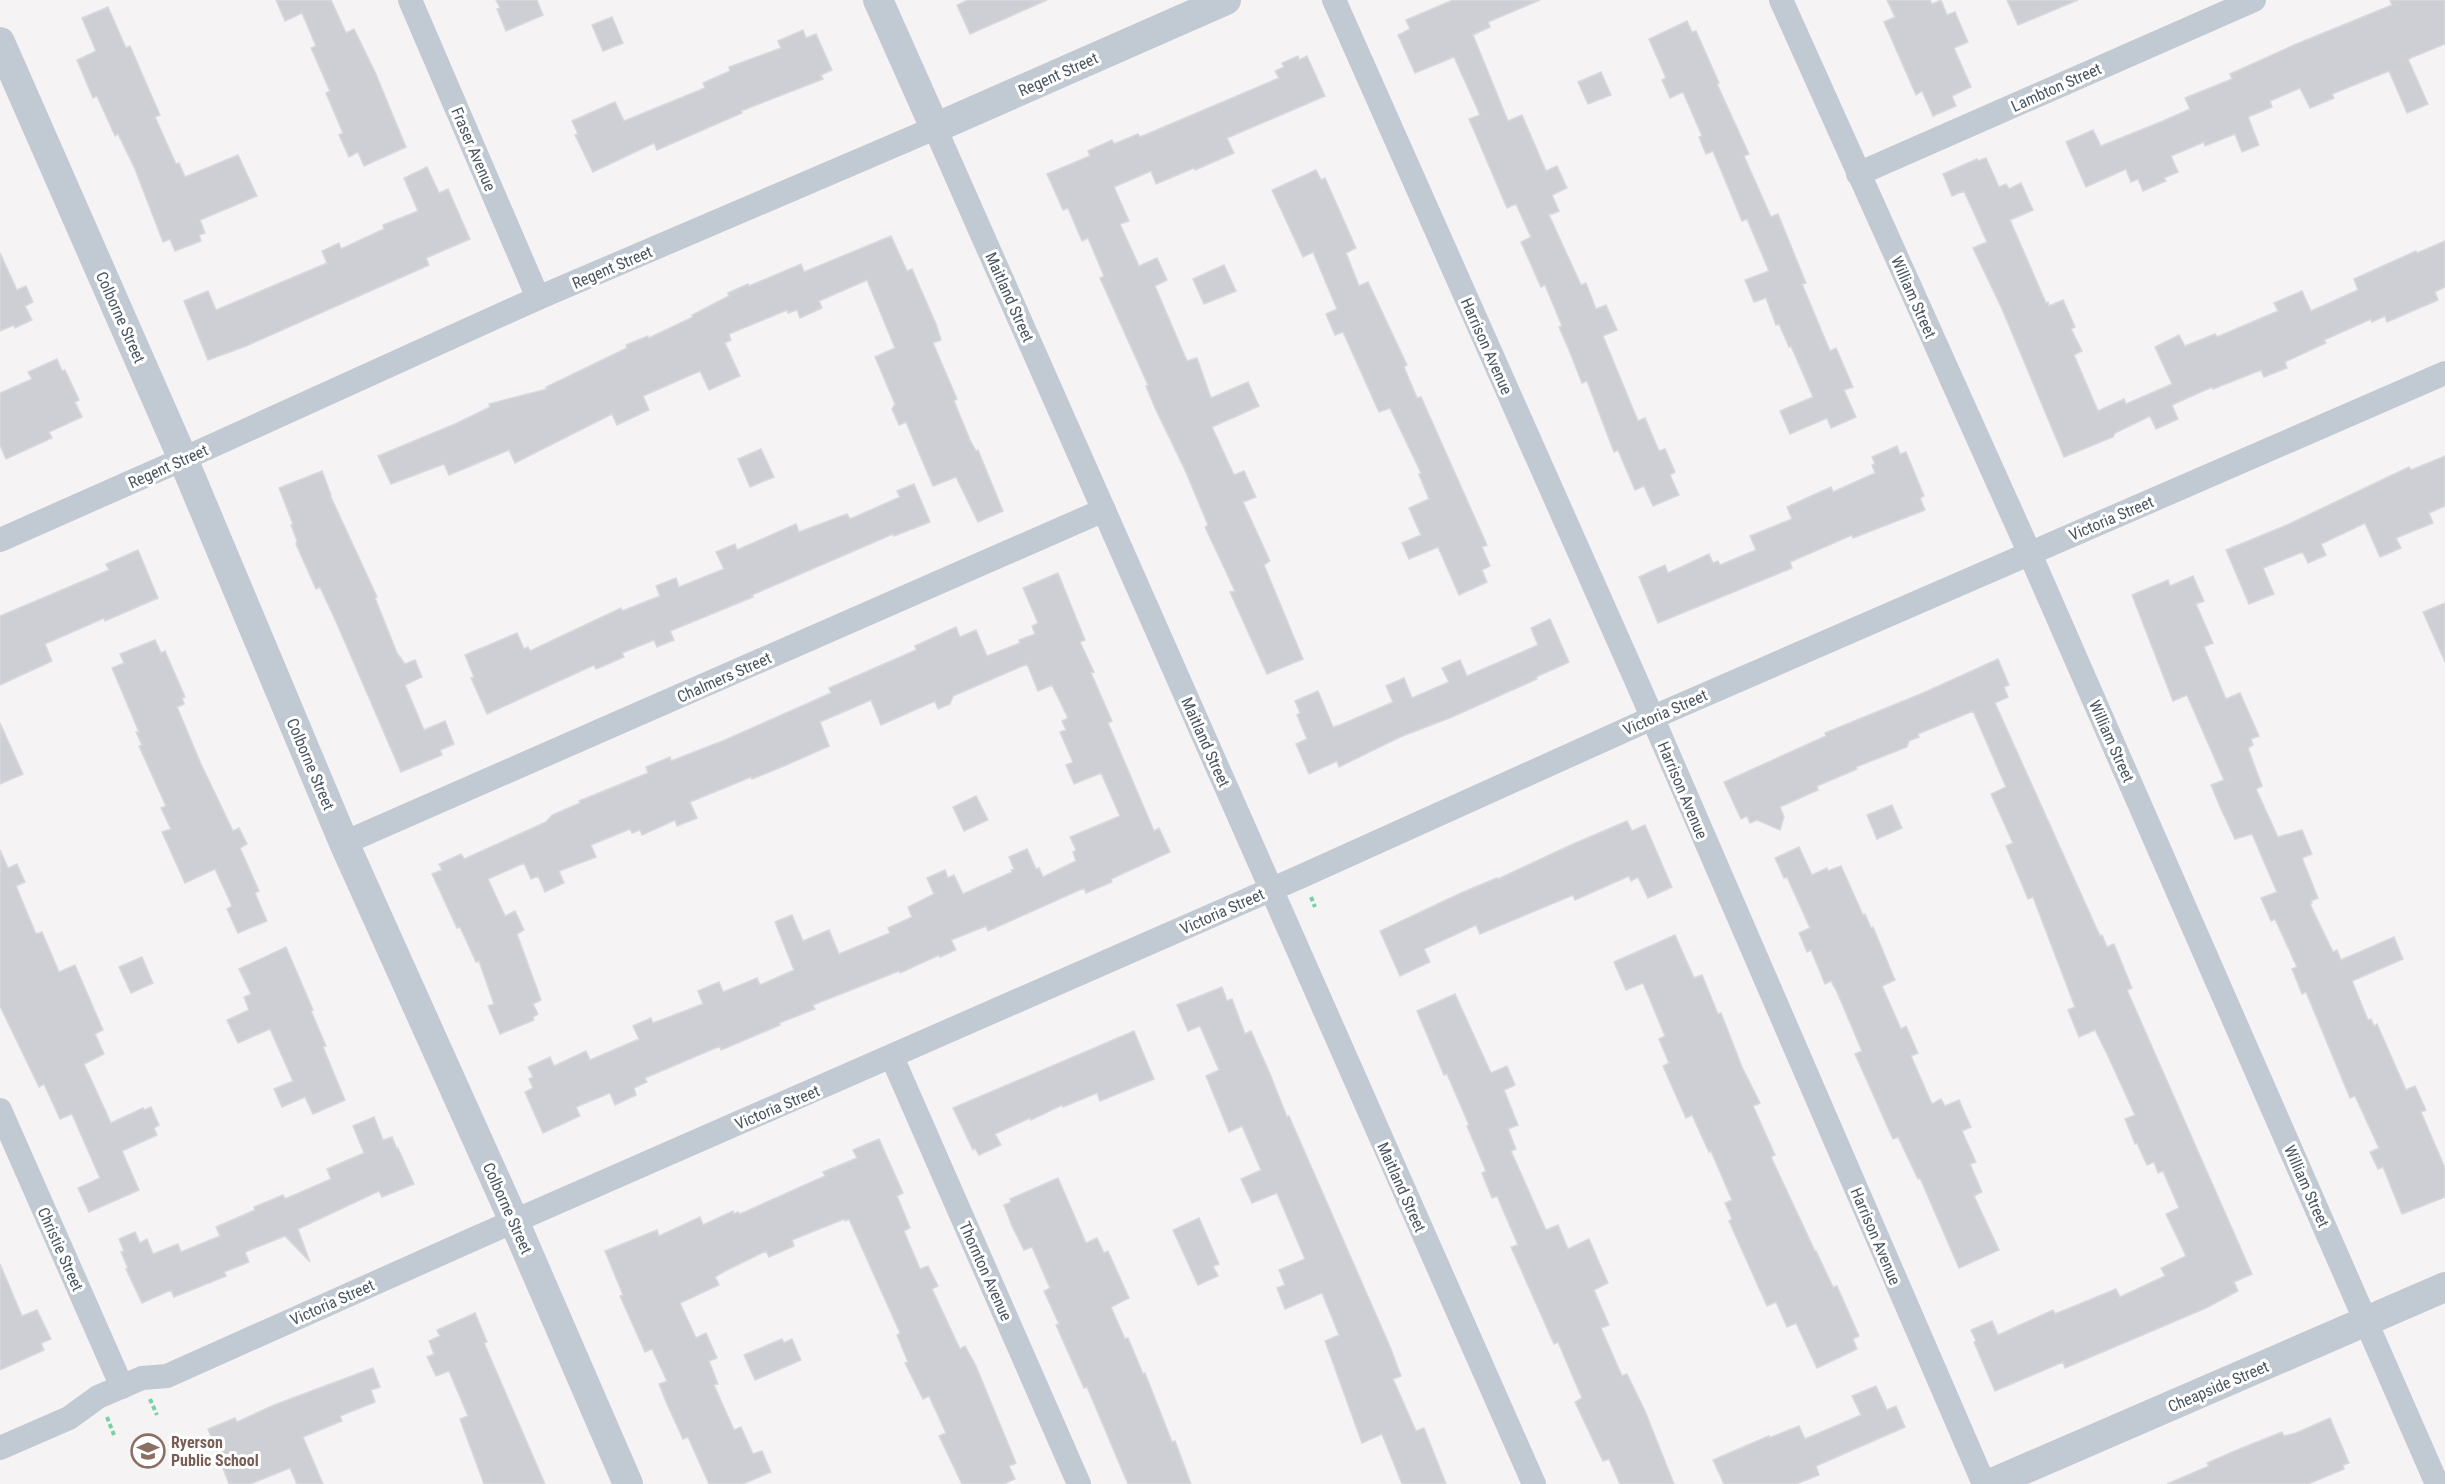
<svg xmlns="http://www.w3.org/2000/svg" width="2445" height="1484" viewBox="0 0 2445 1484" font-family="'Roboto Condensed',sans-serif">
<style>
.building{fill:#cdcfd5;stroke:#d7d9de;stroke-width:1.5}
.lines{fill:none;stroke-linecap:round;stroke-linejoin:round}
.path{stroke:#7ad0a6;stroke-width:4;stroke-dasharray:4.5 3;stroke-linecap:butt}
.minor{stroke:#c1cad2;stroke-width:24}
.tertiary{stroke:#c1cad2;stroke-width:30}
.labels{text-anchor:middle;stroke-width:6;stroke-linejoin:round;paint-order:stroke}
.street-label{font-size:16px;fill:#4a5661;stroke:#fff}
.education-label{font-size:16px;font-weight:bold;fill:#785e54;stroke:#fff;text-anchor:start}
</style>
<rect width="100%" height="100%" fill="#f5f3f3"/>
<!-- building -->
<g class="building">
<polygon points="276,0 331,0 346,33 354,29 375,72 406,147 364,166 358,152 349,157 339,135 343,133 326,93 330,91 311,48 316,46 302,13 285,21"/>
<polygon points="496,0 537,0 543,15 506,31 497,9 500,8"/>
<polygon points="968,0 1047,0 970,34 957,5"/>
<polygon points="1453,0 1540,0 1488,22 1490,27 1473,35 1508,121 1522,115 1546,171 1557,166 1567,188 1552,195 1559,211 1549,215 1581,285 1586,283 1596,309 1606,305 1617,330 1603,336 1638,421 1645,418 1659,451 1665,449 1675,472 1670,475 1679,495 1653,506 1644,486 1635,490 1618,450 1614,452 1587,381 1582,383 1569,350 1559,327 1562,326 1545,285 1541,287 1521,242 1531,237 1516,204 1507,208 1469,119 1480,115 1454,57 1415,73 1398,35 1410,29 1406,20"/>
<polygon points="1887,0 1930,0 1932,4 1941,0 1947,15 1955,12 1968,42 1954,48 1971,87 1952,96 1956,106 1933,116 1922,91 1916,95 1884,22 1895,17"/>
<polygon points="2007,0 2078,0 2018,25"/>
<polygon points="2390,0 2445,0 2445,44 2408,59 2428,104 2407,113 2389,71 2332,94 2334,98 2310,108 2300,88 2270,101 2272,107 2248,117 2259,145 2242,152 2235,134 2205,146 2204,142 2171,156 2178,172 2164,178 2166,181 2143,191 2138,179 2131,182 2126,169 2086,187 2066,142 2093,130 2101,146 2163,121 2190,109 2185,98 2232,79 2230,74 2294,45 2392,5"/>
<polygon points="108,7 126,48 130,46 160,115 155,117 176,164 179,163 185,177 238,155 257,196 200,220 205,233 199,235 201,241 175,251 170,239 163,242 135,169 118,134 115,136 97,96 93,98 77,60 96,51 82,18"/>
<polygon points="612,17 623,43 603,51 592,25"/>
<polygon points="1687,21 1692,32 1696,31 1719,83 1717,84 1749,154 1744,156 1771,217 1778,214 1806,283 1802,284 1830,351 1836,348 1853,387 1844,390 1856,417 1831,428 1827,418 1790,434 1780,411 1813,397 1791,346 1789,347 1779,324 1776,325 1766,298 1754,302 1745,280 1769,271 1747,219 1742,221 1713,151 1706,154 1699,137 1702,136 1683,92 1670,98 1662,80 1666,78 1649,39"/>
<polygon points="803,30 806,38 816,34 832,70 821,75 823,79 741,111 742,113 657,150 654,143 593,172 575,135 578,134 572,121 615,102 624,121 705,88 703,83 730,71 729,67 781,48 778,41"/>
<polygon points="1298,56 1299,60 1307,56 1325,96 1227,138 1234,153 1195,170 1194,168 1156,184 1151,171 1114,187 1129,221 1120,224 1139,266 1157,258 1167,280 1155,286 1187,361 1197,358 1211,398 1248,382 1259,406 1212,427 1234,475 1244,471 1256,497 1243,502 1270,561 1264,565 1303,659 1267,674 1230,592 1235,591 1205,527 1208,525 1185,470 1155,408 1146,386 1148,385 1100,278 1104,276 1088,238 1082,241 1068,208 1063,210 1047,174 1090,156 1088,151 1112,140 1114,144 1138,134 1140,137 1279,78 1275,71 1284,67 1282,63"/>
<polygon points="1601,72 1611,95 1588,104 1578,82"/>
<polygon points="1986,158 1999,187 2006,184 2009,189 2021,183 2033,210 2010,220 2046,303 2048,302 2049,306 2063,300 2075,327 2071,329 2082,351 2074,355 2098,411 2124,399 2126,404 2172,384 2155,347 2179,335 2185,346 2215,334 2217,337 2278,311 2274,303 2302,291 2311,311 2358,290 2354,279 2416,251 2417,253 2445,241 2445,287 2435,292 2438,300 2387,322 2385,316 2372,322 2371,319 2324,340 2326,343 2285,362 2287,368 2264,377 2261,370 2213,389 2212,387 2172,405 2178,419 2156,429 2150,416 2115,433 2113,437 2064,457 2002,309 1973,248 1987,242 1964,191 1952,196 1943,174 1977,159 1978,161"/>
<polygon points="427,167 439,193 448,189 470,239 426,258 429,265 246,346 208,360 184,301 208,291 216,310 327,263 322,251 339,243 341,249 384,229 383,225 418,211 404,178"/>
<polygon points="1316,170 1321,180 1325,178 1356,248 1346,253 1359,286 1368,282 1407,365 1404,367 1417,398 1421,397 1487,545 1482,547 1490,566 1482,570 1487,582 1459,595 1438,547 1409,559 1402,543 1421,535 1409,508 1429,499 1419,474 1421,473 1390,408 1379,412 1343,332 1335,335 1326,314 1337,309 1313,252 1303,257 1272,190"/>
<polygon points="891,236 907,271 912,269 936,324 941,340 933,343 957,399 954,401 970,440 976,451 978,450 1003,511 978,522 956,477 933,486 906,422 899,425 892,409 895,404 875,357 895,348 867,280 819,301 822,308 800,318 797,310 788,313 787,310 729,334 731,340 725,343 740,376 709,390 700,371 643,396 649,410 617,425 612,414 515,463 509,450 449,475 444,464 391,484 378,456 455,424 490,407 489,404 547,389 546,387 627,348 626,345 648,336 649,338 693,317 692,315 729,296 728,293 748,284 749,286 801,264 804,272"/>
<polygon points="0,253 17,290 26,286 33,302 25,306 32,320 15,328 14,325 0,331"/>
<polygon points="1224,265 1236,291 1204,304 1193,279"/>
<polygon points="57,359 62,371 65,370 79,400 75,402 82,417 49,432 52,438 6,459 0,445 0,393 32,379 28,372"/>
<polygon points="1897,446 1900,454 1906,452 1924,496 1920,498 1925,510 1853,538 1852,535 1790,562 1792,568 1658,623 1639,577 1665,565 1668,573 1709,554 1713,563 1718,561 1720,565 1756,550 1750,536 1792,519 1787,507 1831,487 1833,492 1875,473 1872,465 1875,464 1872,457"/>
<polygon points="761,449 774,477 750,487 738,459"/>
<polygon points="2445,456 2445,506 2429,513 2433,523 2396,538 2401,548 2380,557 2365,523 2321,544 2326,555 2308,563 2303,553 2300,553 2263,568 2274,594 2249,604 2226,550 2287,525 2409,467 2411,470"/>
<polygon points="322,471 331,495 330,495 377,597 375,598 397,653 405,664 415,660 422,677 405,685 424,730 445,721 454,744 440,750 442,755 401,772 338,626 320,587 316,589 296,544 297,541 291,525 293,524 279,488"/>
<polygon points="914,484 930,522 894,536 893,534 752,595 753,597 670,631 674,640 657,647 654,640 622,653 624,657 596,669 594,665 487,714 471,678 474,677 465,655 517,633 524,649 528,647 530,651 621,608 622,611 660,596 656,586 676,578 679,587 724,569 716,552 735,544 737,550 796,524 799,532 847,514 850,519 900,497 897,491"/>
<polygon points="138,550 158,598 105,621 104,618 45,644 52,661 0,685 0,616 109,570 106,564"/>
<polygon points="1058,573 1085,640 1080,642 1094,672 1091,673 1112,721 1108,723 1154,831 1159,828 1170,852 1111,879 1112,882 1086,893 1084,888 988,931 986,926 951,940 956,950 940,957 939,955 900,973 899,971 813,1005 815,1009 779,1023 780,1025 747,1039 721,1050 720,1046 645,1078 647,1082 634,1088 636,1095 615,1105 610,1093 576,1107 580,1116 543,1133 525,1092 533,1088 529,1079 533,1077 528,1067 550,1057 554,1066 586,1051 590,1060 639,1039 633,1026 651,1018 653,1023 703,1004 698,991 719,982 723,992 757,978 760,985 794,970 775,922 792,915 803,941 829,930 839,954 890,933 888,928 912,917 908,907 934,894 927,878 945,870 948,878 954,875 963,894 1012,872 1011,870 1014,869 1009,857 1027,849 1036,869 1039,868 1043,877 1076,861 1073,852 1076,850 1070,837 1120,816 1101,773 1074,784 1066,765 1073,762 1060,732 1066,730 1062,721 1068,718 1052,685 1038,691 1027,664 953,696 950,704 938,709 935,701 881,725 871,700 820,722 829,746 784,766 752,779 751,777 690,802 697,818 677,826 675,820 642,835 640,830 632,833 630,829 591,845 596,857 559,871 564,883 545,892 538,876 531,879 524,863 488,879 505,916 515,911 524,930 517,934 541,1000 533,1004 538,1014 533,1017 534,1020 500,1034 488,1006 494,1004 479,961 476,962 460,927 457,928 432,874 442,870 439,864 461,854 464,859 546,822 552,815 580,803 579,801 648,773 646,767 670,757 671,761 725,740 831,693 829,688 916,650 915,646 956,627 960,637 976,630 987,656 1020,643 1019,640 1035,634 1032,626 1038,623 1023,588"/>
<polygon points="2193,576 2204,601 2196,604 2213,643 2204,647 2226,699 2240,693 2259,736 2251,739 2253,745 2248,748 2262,786 2256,789 2278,837 2302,830 2312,854 2302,858 2318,898 2311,901 2312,903 2310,904 2333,952 2337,950 2341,960 2394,937 2403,959 2352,981 2368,1020 2371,1019 2374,1026 2377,1024 2406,1090 2415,1086 2426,1110 2421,1112 2445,1168 2445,1197 2402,1214 2383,1167 2378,1169 2370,1152 2379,1148 2355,1096 2350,1098 2306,992 2302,994 2292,969 2297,967 2275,919 2271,921 2261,898 2277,892 2252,834 2235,839 2221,809 2211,785 2224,780 2187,695 2173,701 2132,595 2168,580 2170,586"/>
<polygon points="2445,603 2445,662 2423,612"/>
<polygon points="1550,619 1569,662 1536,677 1537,679 1452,717 1400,737 1339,767 1337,761 1309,774 1296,744 1307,739 1297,715 1300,713 1295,701 1318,691 1333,727 1340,725 1393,702 1386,686 1404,678 1412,698 1449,682 1442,668 1460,660 1467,676 1538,645 1531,628"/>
<polygon points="155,640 161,653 165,651 185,697 182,698 184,704 177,707 201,764 233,831 239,828 247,844 240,848 259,891 255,893 267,921 238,933 227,909 232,906 215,869 185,883 162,832 171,829 161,808 166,806 139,746 142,745 136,732 139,732 112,668 124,663 120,654"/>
<polygon points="1998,659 2009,685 2004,687 2008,697 1995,703 2100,936 2102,935 2107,947 2114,944 2132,988 2127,990 2252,1274 2234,1282 2238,1291 2206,1308 2065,1368 2063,1362 1995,1391 1974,1342 1976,1341 1971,1330 1992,1321 1998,1335 2053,1310 2055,1314 2116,1289 2120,1297 2165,1276 2161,1268 2186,1256 2166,1214 2179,1208 2163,1171 2158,1173 2154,1162 2147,1165 2137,1143 2135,1144 2125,1119 2135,1115 2108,1056 2095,1030 2079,1037 2068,1010 2075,1007 2033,897 2028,899 2006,846 2013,843 1991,794 2006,787 1973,711 1918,734 1919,737 1909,741 1907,747 1856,767 1857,769 1817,786 1818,790 1780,807 1784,817 1780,830 1757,820 1750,823 1747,816 1741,819 1724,782 1826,736 1825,733 1923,693"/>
<polygon points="0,723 23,774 0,784"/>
<polygon points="976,796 988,820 964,831 953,807"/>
<polygon points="1892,805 1902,828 1877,839 1867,815"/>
<polygon points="1627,821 1632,831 1645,825 1672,887 1648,898 1638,877 1631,881 1629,876 1575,900 1573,895 1480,934 1476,925 1424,949 1430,962 1400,976 1380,931 1461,893 1497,878 1498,879 1573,844"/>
<polygon points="1799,847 1812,875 1827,868 1828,871 1841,866 1863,915 1865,914 1871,928 1873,927 1895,980 1882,986 1901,1029 1906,1026 1918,1053 1911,1056 1932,1104 1941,1099 1945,1106 1959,1100 1971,1127 1962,1131 1976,1162 1970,1164 1982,1192 1974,1196 1999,1250 1959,1268 1920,1178 1918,1179 1898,1137 1893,1139 1855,1054 1862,1051 1837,992 1831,981 1825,984 1811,950 1807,952 1799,933 1810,928 1787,877 1784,878 1775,858"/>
<polygon points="0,850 8,868 17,864 25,882 16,886 36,934 42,932 59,972 75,965 103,1030 95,1034 104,1054 84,1064 111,1123 143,1108 144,1110 151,1107 159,1125 154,1128 157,1135 122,1151 139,1190 89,1212 78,1188 100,1178 72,1114 60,1119 44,1084 39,1087 0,1006"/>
<polygon points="1675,935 1694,978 1702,975 1718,1014 1721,1013 1742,1067 1760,1103 1753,1106 1775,1155 1771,1157 1815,1251 1816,1251 1833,1287 1837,1286 1859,1336 1853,1339 1857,1349 1817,1368 1796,1323 1787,1327 1776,1302 1767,1306 1729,1221 1732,1219 1725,1203 1732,1200 1711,1151 1709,1152 1692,1115 1686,1118 1663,1066 1669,1063 1659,1039 1665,1036 1643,983 1626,990 1614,962"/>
<polygon points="286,947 313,1010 311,1011 326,1046 323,1047 345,1100 313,1114 305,1097 282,1107 274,1089 293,1081 270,1029 238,1043 227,1020 249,1010 244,997 251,994 239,969"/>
<polygon points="142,957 153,983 131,993 119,967"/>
<polygon points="1222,987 1227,1001 1232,999 1245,1034 1251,1031 1270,1074 1287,1117 1289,1116 1391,1349 1401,1376 1393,1379 1416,1431 1424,1428 1446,1484 1402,1484 1382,1434 1362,1443 1325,1341 1339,1335 1322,1293 1285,1309 1277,1288 1285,1285 1279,1270 1305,1259 1277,1193 1252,1203 1241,1179 1261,1170 1242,1126 1229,1132 1206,1076 1219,1070 1200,1026 1188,1031 1177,1005"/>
<polygon points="1455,994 1491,1073 1507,1066 1515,1085 1504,1090 1518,1125 1508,1129 1516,1149 1511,1151 1546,1230 1558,1225 1568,1249 1589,1239 1608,1283 1594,1290 1609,1325 1601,1328 1622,1376 1627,1374 1645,1411 1674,1484 1620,1484 1609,1459 1603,1461 1575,1402 1582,1398 1558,1342 1554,1344 1511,1247 1518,1245 1497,1196 1492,1198 1482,1173 1486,1171 1467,1126 1469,1125 1447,1074 1444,1075 1417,1011"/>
<polygon points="1134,1031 1154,1079 1100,1101 1097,1093 1063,1107 1062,1105 1031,1120 1030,1118 995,1134 1001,1145 979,1155 975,1148 973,1150 953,1108"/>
<polygon points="374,1117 383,1140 392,1137 397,1149 398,1148 414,1184 382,1197 379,1191 298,1229 310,1262 285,1236 245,1252 249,1262 224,1272 226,1276 174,1297 171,1290 142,1303 126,1269 128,1268 121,1252 124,1251 119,1239 135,1232 140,1243 147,1239 153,1254 178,1244 181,1252 220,1236 216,1227 255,1210 254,1207 283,1195 285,1199 331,1179 327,1169 364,1153 353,1126"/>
<polygon points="879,1139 903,1193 897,1196 910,1228 904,1231 920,1269 928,1266 938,1286 932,1289 960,1349 965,1346 976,1366 1016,1463 1009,1466 1015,1479 1004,1484 962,1484 939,1436 946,1433 929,1396 923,1399 905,1363 908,1362 897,1335 900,1333 849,1219 845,1221 844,1219 792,1240 794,1246 769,1257 766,1251 725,1271 715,1277 719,1285 680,1303 696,1338 706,1333 717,1358 709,1361 718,1384 714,1385 734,1430 741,1427 753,1454 762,1451 771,1472 743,1484 709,1484 688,1437 683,1439 667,1404 659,1384 667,1381 652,1349 645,1352 620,1296 623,1295 605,1251 657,1230 659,1236 700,1217 703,1225 733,1211 734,1214 738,1212 740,1214 825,1176 823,1172 857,1158 853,1150"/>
<polygon points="1058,1178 1086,1243 1097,1238 1104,1253 1108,1251 1129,1298 1111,1307 1125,1339 1128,1338 1143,1374 1145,1373 1172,1442 1175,1441 1191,1484 1128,1484 1087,1387 1084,1388 1056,1325 1059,1324 1044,1291 1050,1288 1032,1247 1024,1250 1012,1226 1004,1205 1011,1202 1010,1199"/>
<polygon points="1199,1218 1219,1264 1213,1266 1218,1276 1198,1285 1173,1230"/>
<polygon points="0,1264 22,1316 37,1310 51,1339 41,1343 44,1350 0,1370"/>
<polygon points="475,1313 487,1342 484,1343 545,1484 484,1484 460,1419 468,1416 449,1371 436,1376 427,1357 434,1354 429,1341 440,1336 437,1330"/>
<polygon points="782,1339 784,1343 792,1339 801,1360 755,1380 744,1355"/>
<polygon points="373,1368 380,1387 371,1390 375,1402 340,1416 342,1421 303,1437 323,1484 297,1484 290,1468 250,1484 229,1484 208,1429 235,1418 237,1422 274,1405"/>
<polygon points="1876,1386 1887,1410 1896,1406 1905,1427 1816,1466 1819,1475 1796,1484 1724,1484 1713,1460 1769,1436 1769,1438 1799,1426 1805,1439 1861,1415 1852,1396"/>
<polygon points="2330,1418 2349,1463 2343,1465 2344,1469 2308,1484 2167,1484 2209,1466 2207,1463 2237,1450 2282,1432 2284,1436 2296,1433"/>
</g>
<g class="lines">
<!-- path -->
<g class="path">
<polyline points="1311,897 1315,907"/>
<polyline points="150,1399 157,1415"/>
<polyline points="107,1417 114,1435"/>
</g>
<!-- minor -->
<g class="minor">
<polyline points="410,0 538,298"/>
<polyline points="1334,0 1640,689 1984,1484"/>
<polyline points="1781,0 2030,554 2437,1484"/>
<polyline points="1858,174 2254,0"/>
<polyline points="0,540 183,459 538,298 935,128 1534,1484"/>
<polyline points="344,843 1104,510"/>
<polyline points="892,1057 1079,1484"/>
<polyline points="0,1110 122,1387"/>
<polyline points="0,1448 69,1418 98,1397 142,1378 167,1376 478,1237 1302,876 1672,709 2445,373"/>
</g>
<!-- tertiary -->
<g class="tertiary">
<polyline points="878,0 935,128 1226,0"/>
<polyline points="0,42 183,459 344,843 514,1221 628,1484"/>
<polyline points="1990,1484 2445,1287"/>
</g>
</g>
<!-- icons -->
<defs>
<symbol id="school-ring" viewBox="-11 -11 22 22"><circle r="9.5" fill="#fff" stroke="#8d6e63" stroke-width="1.5"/><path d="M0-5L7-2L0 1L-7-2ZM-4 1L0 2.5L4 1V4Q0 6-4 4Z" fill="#8d6e63"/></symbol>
</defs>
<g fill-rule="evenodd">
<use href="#school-ring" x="129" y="1432" width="38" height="38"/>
</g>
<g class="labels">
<!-- street labels -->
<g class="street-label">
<text transform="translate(1058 74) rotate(-24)" y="6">Regent Street</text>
<text transform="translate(2056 87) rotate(-24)" y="6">Lambton Street</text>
<text transform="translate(474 149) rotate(67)" y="6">Fraser Avenue</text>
<text transform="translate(612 267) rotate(-23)" y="6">Regent Street</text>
<text transform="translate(1010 297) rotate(66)" y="6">Maitland Street</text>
<text transform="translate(1914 297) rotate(66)" y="6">William Street</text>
<text transform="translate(121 317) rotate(66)" y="6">Colborne Street</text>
<text transform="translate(1487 346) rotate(66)" y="6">Harrison Avenue</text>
<text transform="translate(168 466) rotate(-24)" y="6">Regent Street</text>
<text transform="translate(2111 518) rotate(-23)" y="6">Victoria Street</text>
<text transform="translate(724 677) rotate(-24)" y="6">Chalmers Street</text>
<text transform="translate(1665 712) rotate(-24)" y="6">Victoria Street</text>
<text transform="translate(2112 741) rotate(66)" y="6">William Street</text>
<text transform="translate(1206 742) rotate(66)" y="6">Maitland Street</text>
<text transform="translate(311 764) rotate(67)" y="6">Colborne Street</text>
<text transform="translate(1683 790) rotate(67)" y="6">Harrison Avenue</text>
<text transform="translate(1222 911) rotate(-24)" y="6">Victoria Street</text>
<text transform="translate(777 1107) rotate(-23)" y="6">Victoria Street</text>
<text transform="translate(2307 1186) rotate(66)" y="6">William Street</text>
<text transform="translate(1402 1187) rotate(66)" y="6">Maitland Street</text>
<text transform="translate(508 1208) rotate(66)" y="6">Colborne Street</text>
<text transform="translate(1876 1236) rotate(67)" y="6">Harrison Avenue</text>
<text transform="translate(61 1249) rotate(66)" y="6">Christie Street</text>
<text transform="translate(986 1271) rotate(66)" y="6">Thornton Avenue</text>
<text transform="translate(332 1302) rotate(-24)" y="6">Victoria Street</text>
<text transform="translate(2218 1386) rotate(-23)" y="6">Cheapside Street</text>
</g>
<!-- education labels -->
<g class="education-label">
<text x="171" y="1448">Ryerson<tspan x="171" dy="18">Public School</tspan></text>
</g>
</g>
</svg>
